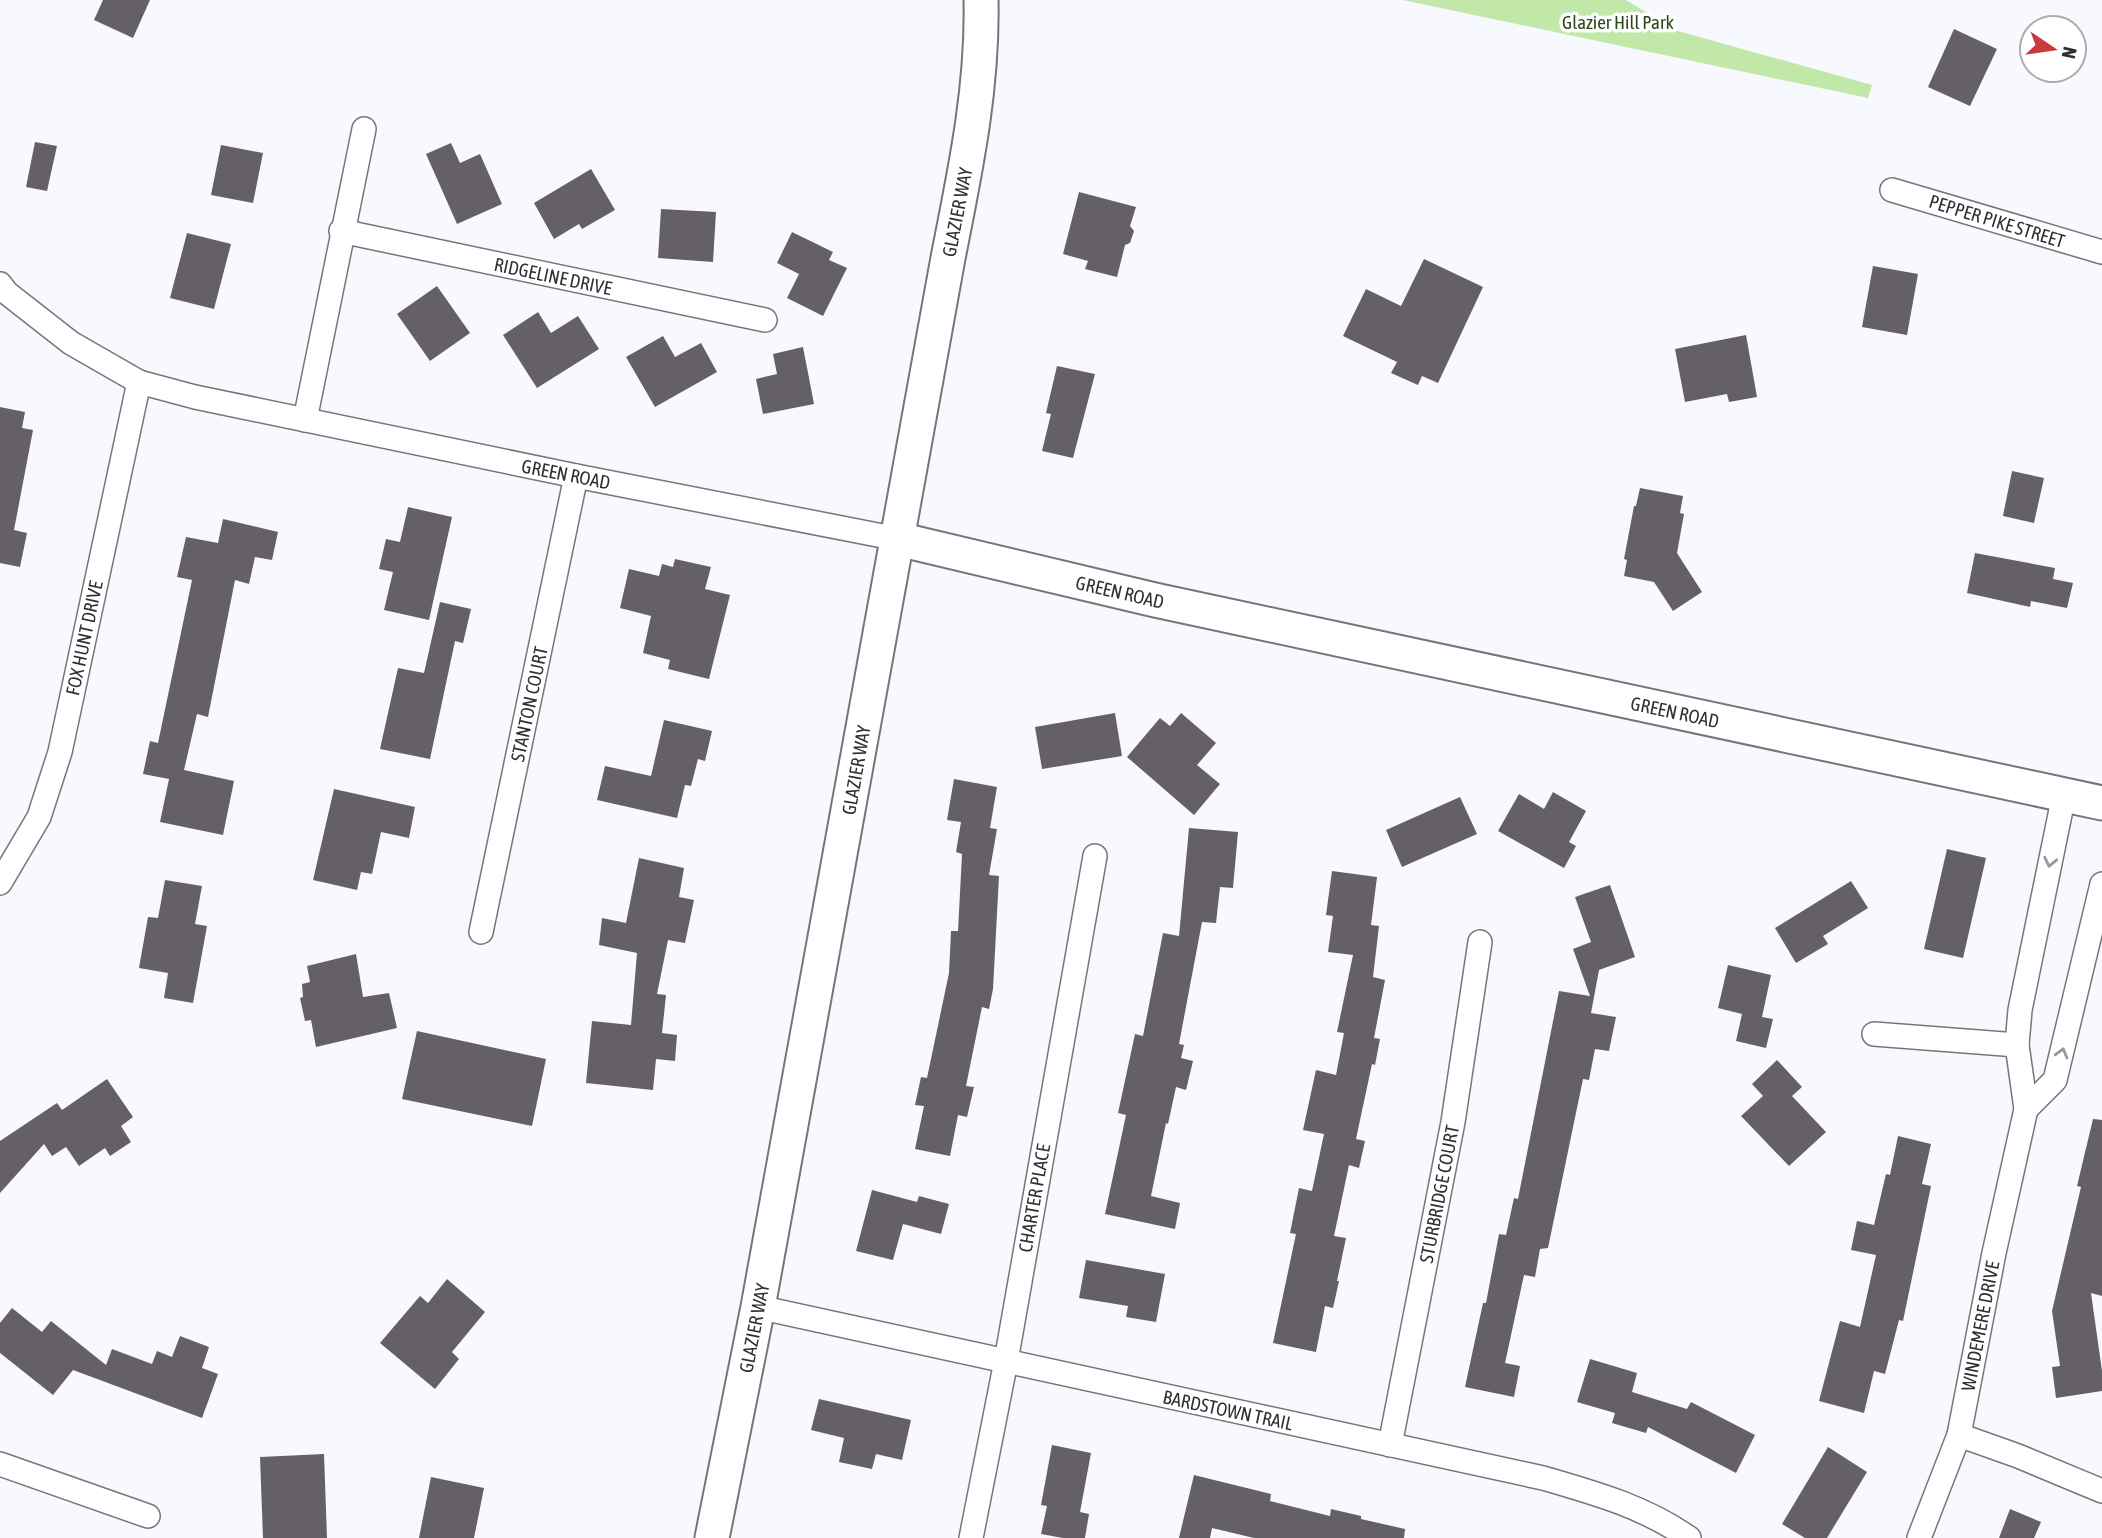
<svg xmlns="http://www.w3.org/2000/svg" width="2102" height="1538" viewBox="0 0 2102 1538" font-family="'Asap Condensed',sans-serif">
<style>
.green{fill:#c2e8a9}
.building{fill:#646066}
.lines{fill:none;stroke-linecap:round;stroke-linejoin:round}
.street-casing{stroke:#75767d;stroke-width:26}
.secondary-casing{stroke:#75767d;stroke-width:37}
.street{stroke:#fff;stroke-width:23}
.secondary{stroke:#fff;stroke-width:33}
.oneway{stroke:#989899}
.labels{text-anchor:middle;stroke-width:7;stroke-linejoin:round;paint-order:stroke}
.park-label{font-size:19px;fill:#2c4717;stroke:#fff}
.street-label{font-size:19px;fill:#303033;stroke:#fff}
</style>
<rect width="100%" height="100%" fill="#f8f9ff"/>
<!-- green -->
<polygon class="green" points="1403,0 1626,0 1678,31 1872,85 1868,98"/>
<!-- building -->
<g class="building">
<polygon points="103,0 150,0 133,38 94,20"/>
<polygon points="1954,29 1997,49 1970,106 1928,87"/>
<polygon points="35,142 57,146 47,191 26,187"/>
<polygon points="451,143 460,163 480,154 502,204 457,224 426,154"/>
<polygon points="221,145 263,153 253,203 211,195"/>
<polygon points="591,169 615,210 582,229 579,224 554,239 534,203"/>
<polygon points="1079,192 1136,207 1130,226 1134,231 1130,243 1125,245 1117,277 1085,269 1088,261 1063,254"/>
<polygon points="661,209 716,212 713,262 658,258"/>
<polygon points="792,232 833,252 829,260 847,268 823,316 787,298 799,274 777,263"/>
<polygon points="187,233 231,244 214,309 170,298"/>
<polygon points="1424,259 1483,287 1438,383 1422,376 1418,385 1391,373 1397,362 1343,336 1366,289 1401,306"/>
<polygon points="1873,266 1918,274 1907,335 1862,327"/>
<polygon points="437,286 470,333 430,361 397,314"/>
<polygon points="538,312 551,333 578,316 599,349 537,388 503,335"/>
<polygon points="1746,335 1757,397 1729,402 1727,394 1685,402 1675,349"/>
<polygon points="663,336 675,357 701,343 717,372 655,407 626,357"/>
<polygon points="803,347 814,404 763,414 756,379 777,374 773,354"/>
<polygon points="1057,366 1095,374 1073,458 1042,451 1051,414 1046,413"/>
<polygon points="0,407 25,412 22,428 33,430 14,530 27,533 20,567 0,563"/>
<polygon points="2012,471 2044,478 2034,523 2003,516"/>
<polygon points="1640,488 1683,496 1680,513 1684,514 1677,553 1702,592 1673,611 1654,582 1624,576 1627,560 1624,559 1634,506 1636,506"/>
<polygon points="408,507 452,517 429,620 384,610 393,572 379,569 386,539 400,542"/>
<polygon points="223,519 278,532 272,560 255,557 249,584 235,580 208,717 197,714 184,770 234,781 223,835 160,822 169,779 143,774 150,741 158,743 192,580 177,577 186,537 218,543"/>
<polygon points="1975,553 2055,568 2053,579 2073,583 2067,608 2031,601 2030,607 1967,593"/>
<polygon points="675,559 711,567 705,589 730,595 709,679 668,669 670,660 643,653 651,616 620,608 629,569 659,576 662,564 673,567"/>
<polygon points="440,602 471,609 463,643 455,641 430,759 380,749 398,668 424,673"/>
<polygon points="1115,713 1122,756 1042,769 1035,727"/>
<polygon points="1181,713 1216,743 1197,765 1220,784 1194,815 1127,757 1160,718 1170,726"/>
<polygon points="664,720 712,731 705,761 698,759 691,786 685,785 677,818 597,800 605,766 651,776"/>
<polygon points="954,779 997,787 990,828 997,829 989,875 999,876 993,989 989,1009 982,1007 966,1086 974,1087 967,1117 958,1115 950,1156 915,1149 924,1106 915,1105 921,1077 927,1078 949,973 951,931 958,931 962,854 956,852 961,822 947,820"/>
<polygon points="334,789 415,807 409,838 381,832 372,874 361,872 357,890 313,880"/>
<polygon points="1553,792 1586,811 1569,842 1576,846 1564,868 1498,831 1519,794 1544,809"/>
<polygon points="1460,797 1477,834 1402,867 1386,830"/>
<polygon points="1189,828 1238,832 1233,888 1220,887 1216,923 1202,922 1179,1044 1184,1045 1181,1058 1193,1061 1186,1090 1176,1087 1168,1124 1166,1123 1151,1196 1180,1203 1175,1229 1105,1214 1126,1115 1118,1113 1135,1034 1143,1036 1163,933 1179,936"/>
<polygon points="1947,849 1986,858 1963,958 1924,949"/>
<polygon points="639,858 684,868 679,897 694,900 685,943 668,940 657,994 666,995 662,1033 677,1035 675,1061 656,1059 653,1090 586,1083 592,1021 631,1025 637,953 599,945 602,918 626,923"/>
<polygon points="1332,871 1377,877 1371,925 1379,926 1373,977 1385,980 1374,1038 1380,1039 1375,1065 1372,1064 1356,1139 1365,1141 1359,1168 1349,1165 1334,1236 1346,1238 1337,1281 1339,1281 1333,1308 1325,1306 1316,1352 1273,1343 1296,1234 1290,1233 1299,1188 1312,1191 1324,1134 1303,1130 1316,1070 1336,1075 1344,1033 1337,1032 1353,955 1328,952 1333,916 1326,915"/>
<polygon points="165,880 202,886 195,924 207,926 193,1003 164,998 168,973 139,968 148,917 158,918"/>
<polygon points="1851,881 1868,908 1823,936 1828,944 1796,963 1775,928"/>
<polygon points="1610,885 1635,957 1599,970 1591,1013 1616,1017 1609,1051 1595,1049 1589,1080 1583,1079 1548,1248 1540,1249 1535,1277 1524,1275 1505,1363 1520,1366 1514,1397 1465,1387 1483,1303 1486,1303 1499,1234 1506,1235 1514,1198 1518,1199 1559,991 1590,996 1573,949 1591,942 1575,897"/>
<polygon points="356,954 363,997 389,993 397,1028 316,1047 311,1020 305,1021 300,998 303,997 302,984 310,982 307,966"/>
<polygon points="1728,965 1771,975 1762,1017 1773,1019 1766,1048 1736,1041 1742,1014 1718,1008"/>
<polygon points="417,1031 546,1059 532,1126 402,1099"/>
<polygon points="1777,1060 1802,1087 1792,1096 1826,1132 1789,1166 1741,1116 1763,1096 1752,1084"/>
<polygon points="107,1079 133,1117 121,1126 131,1142 110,1156 105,1148 79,1166 66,1147 52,1156 44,1144 0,1193 0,1141 57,1103 62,1110"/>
<polygon points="2093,1119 2102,1120 2102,1296 2091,1293 2102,1371 2102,1391 2056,1398 2052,1367 2060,1366 2052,1311 2081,1187 2077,1186"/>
<polygon points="1898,1136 1931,1144 1922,1184 1931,1186 1903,1321 1899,1320 1885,1374 1874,1371 1864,1413 1819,1401 1840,1321 1860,1327 1876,1255 1851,1250 1857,1221 1874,1225 1886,1174 1890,1175"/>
<polygon points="872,1190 917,1202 919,1196 949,1204 941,1234 903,1224 893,1260 856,1251"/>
<polygon points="1086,1260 1165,1274 1156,1322 1126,1317 1128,1306 1079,1298"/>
<polygon points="447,1279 485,1312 452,1352 459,1359 435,1389 380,1343 420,1296 428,1303"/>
<polygon points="12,1308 42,1332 51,1321 106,1365 112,1349 152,1364 157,1351 172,1357 180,1336 209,1347 202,1368 218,1374 202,1418 73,1370 53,1395 0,1353 0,1323"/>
<polygon points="1590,1359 1637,1373 1632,1392 1687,1409 1691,1402 1755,1435 1736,1473 1648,1427 1646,1433 1612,1423 1615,1413 1577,1402"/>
<polygon points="819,1399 911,1420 902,1460 876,1454 872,1469 839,1462 844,1438 811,1430"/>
<polygon points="1052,1445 1091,1453 1080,1512 1089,1514 1085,1538 1063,1538 1041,1534 1047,1506 1041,1505"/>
<polygon points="1828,1447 1867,1472 1827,1538 1805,1538 1782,1524"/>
<polygon points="324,1454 327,1538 263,1538 260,1457"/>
<polygon points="1194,1475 1271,1494 1270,1501 1330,1516 1331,1509 1361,1516 1361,1519 1405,1529 1404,1538 1254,1538 1212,1528 1210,1538 1179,1538"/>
<polygon points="431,1477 484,1488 474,1538 419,1538"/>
<polygon points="2010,1509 2041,1522 2034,1538 1999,1538"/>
</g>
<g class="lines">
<defs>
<g id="street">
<polyline points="1892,190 2102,252"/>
<polyline points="341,231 765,320"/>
<polyline points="0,284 7,293 71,343 139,382 195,397 576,476 898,539"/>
<polyline points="305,420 364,129"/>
<polyline points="0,883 39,817 60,752 139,382"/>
<polyline points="481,932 576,476"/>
<polyline points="1874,1034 2017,1045"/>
<polyline points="2026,1109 2055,1080 2102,884"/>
<path d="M758 1307 1543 1478C1595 1493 1645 1507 1689 1538"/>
<polyline points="1959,1435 2018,1456 2102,1491"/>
<polyline points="1390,1445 1453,1122 1480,942"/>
<polyline points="0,1464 148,1516"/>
<polyline points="971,1538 1006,1361 1095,856"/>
<polyline points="1919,1538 1959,1435 1994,1253 2026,1109 2017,1045 2020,1010 2064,795"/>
</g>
<g id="secondary">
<polyline points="898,539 1155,600 2102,803"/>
<path d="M712 1538 758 1307 948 258C965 172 983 88 981 0"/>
</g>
</defs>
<!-- street casing -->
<use href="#street" class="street-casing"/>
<!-- secondary casing -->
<use href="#secondary" class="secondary-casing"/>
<!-- street -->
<use href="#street" class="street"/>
<!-- secondary -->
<use href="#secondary" class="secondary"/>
</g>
<!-- one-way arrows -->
<defs><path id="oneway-chevron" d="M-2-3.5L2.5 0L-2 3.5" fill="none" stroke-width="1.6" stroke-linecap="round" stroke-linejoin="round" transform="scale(1.75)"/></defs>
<g class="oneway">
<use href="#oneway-chevron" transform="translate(2050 862) rotate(102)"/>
<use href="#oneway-chevron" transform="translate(2062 1053) rotate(-75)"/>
</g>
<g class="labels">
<!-- park labels -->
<g class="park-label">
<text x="1618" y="29">Glazier Hill Park</text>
</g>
<!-- street labels -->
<g class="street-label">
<text transform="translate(957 212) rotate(-79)" y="7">GLAZIER WAY</text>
<text transform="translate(1997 221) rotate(17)" y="7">PEPPER PIKE STREET</text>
<text transform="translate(553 276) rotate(12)" y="7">RIDGELINE DRIVE</text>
<text transform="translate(566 474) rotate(11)" y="7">GREEN ROAD</text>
<text transform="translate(1120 592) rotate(13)" y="7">GREEN ROAD</text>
<text transform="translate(84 638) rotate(-78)" y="7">FOX HUNT DRIVE</text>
<text transform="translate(529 704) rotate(-78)" y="7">STANTON COURT</text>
<text transform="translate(1675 712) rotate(12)" y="7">GREEN ROAD</text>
<text transform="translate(856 770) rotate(-80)" y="7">GLAZIER WAY</text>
<text transform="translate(1439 1194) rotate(-79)" y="7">STURBRIDGE COURT</text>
<text transform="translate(1034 1198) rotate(-80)" y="7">CHARTER PLACE</text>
<text transform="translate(1980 1326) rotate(-79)" y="7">WINDEMERE DRIVE</text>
<text transform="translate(754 1328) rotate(-79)" y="7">GLAZIER WAY</text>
<text transform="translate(1228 1410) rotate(12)" y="7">BARDSTOWN TRAIL</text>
</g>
</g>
<!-- north arrow -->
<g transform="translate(2053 49) rotate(103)"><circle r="33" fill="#ffffff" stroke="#acacad" stroke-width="2"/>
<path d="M0-5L12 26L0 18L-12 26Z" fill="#c93a3c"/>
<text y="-10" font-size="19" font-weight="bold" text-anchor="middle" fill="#303033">N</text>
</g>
</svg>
